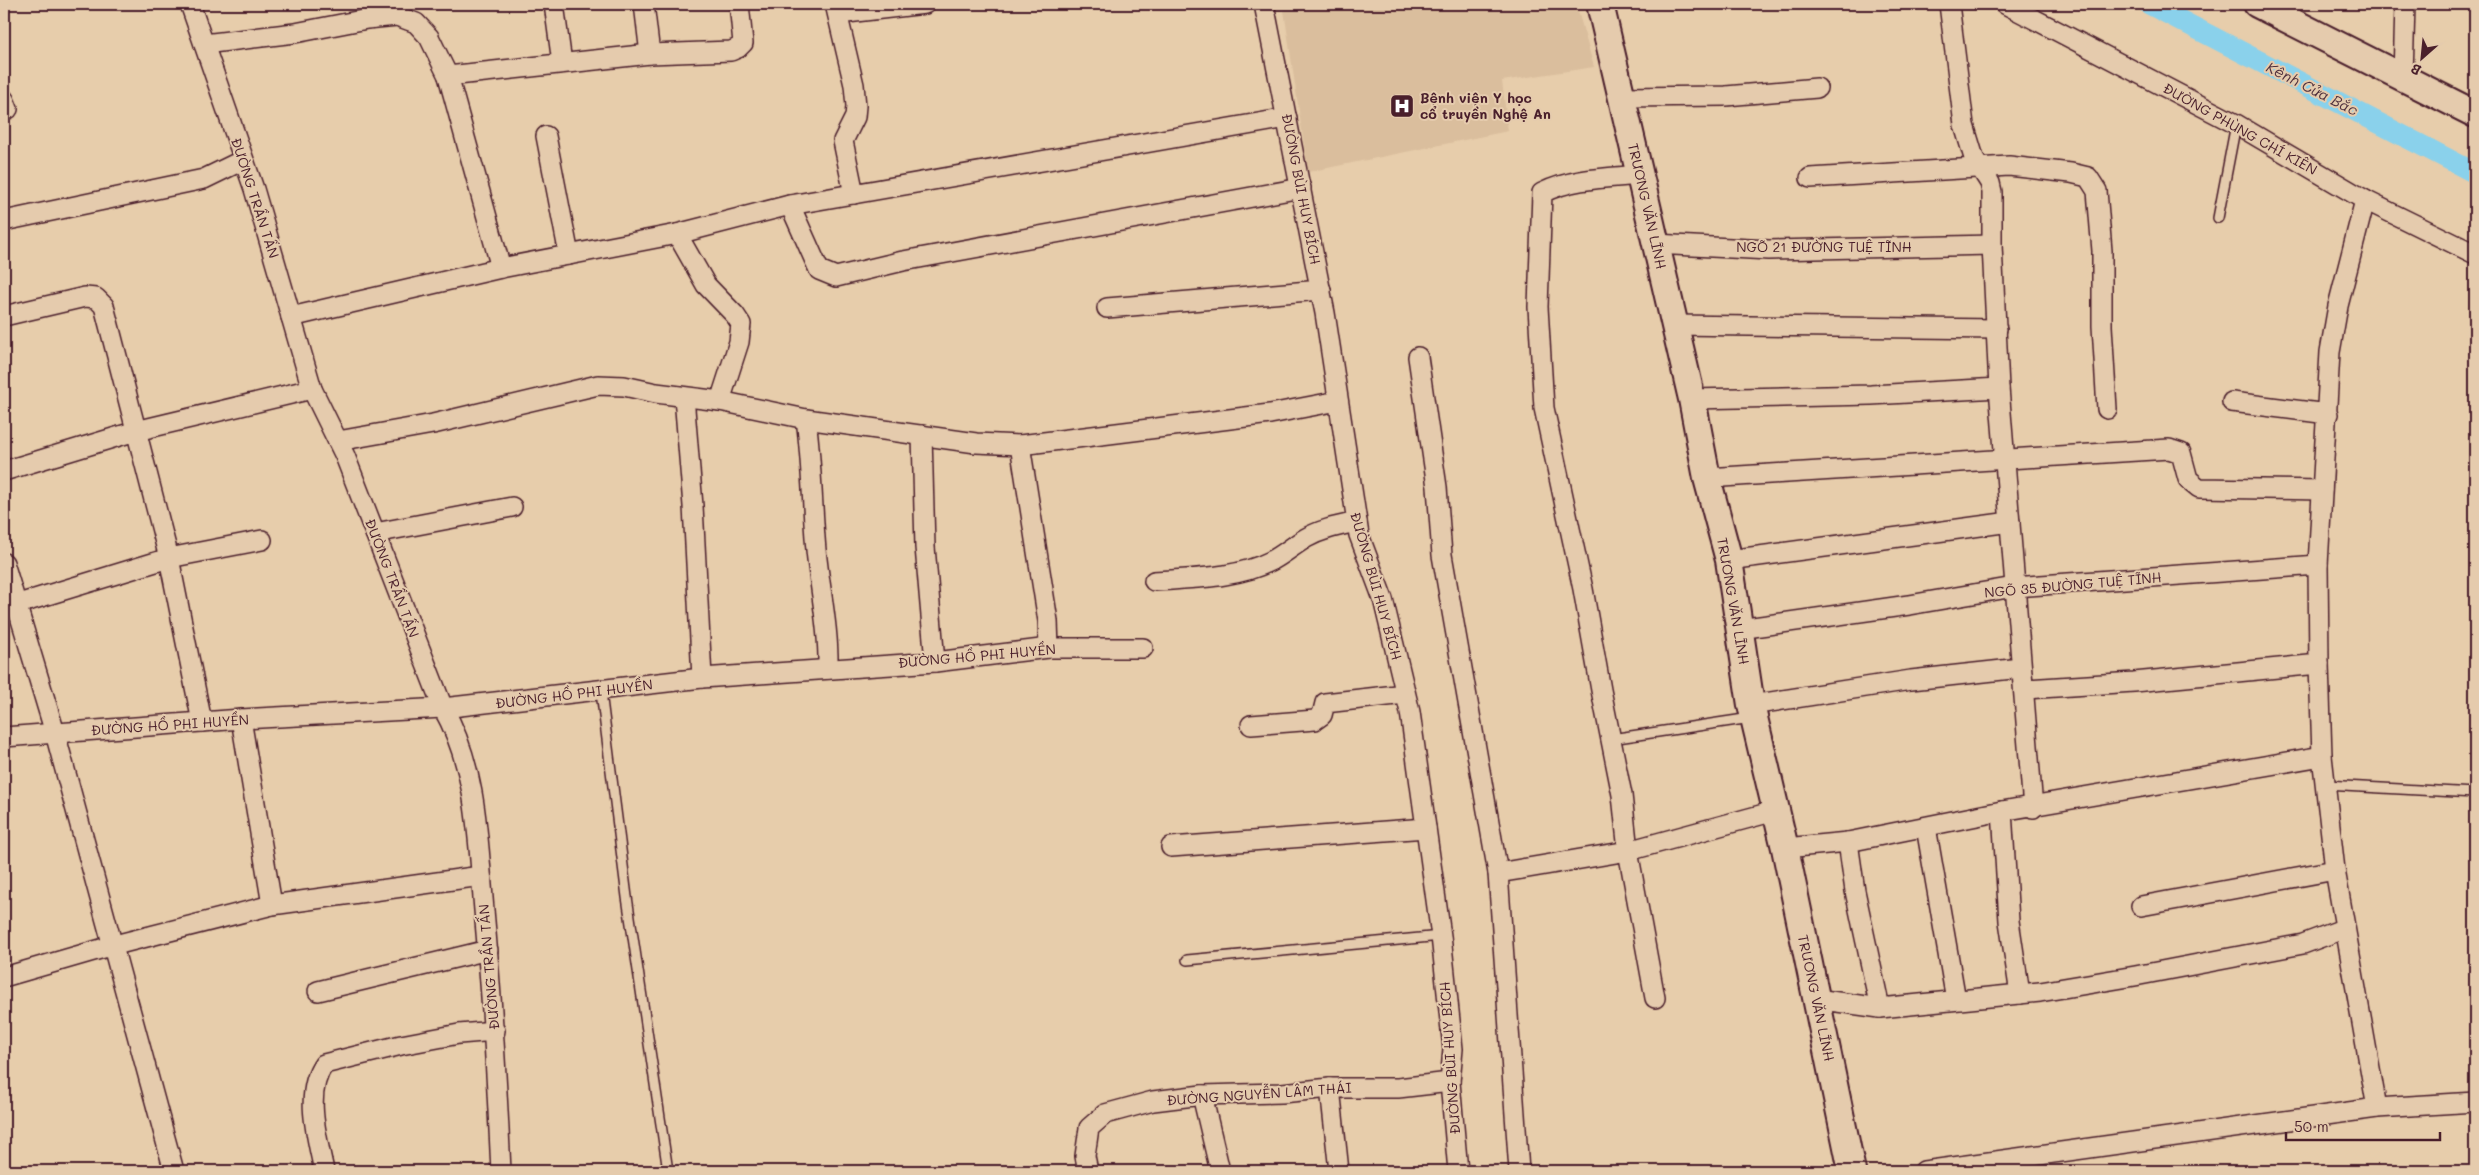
<svg xmlns="http://www.w3.org/2000/svg" width="2479" height="1175" viewBox="0 0 2479 1175" font-family="Mali,sans-serif">
<style>
.built{fill:#dabe9d}
.lines{fill:none;stroke-linecap:round;stroke-linejoin:round}
.canal{stroke:#8ad1eb;stroke-width:21}
.lane-casing{stroke:#4a1f2b;stroke-width:12}
.street-casing{stroke:#4a1f2b;stroke-width:22}
.secondary-casing{stroke:#4a1f2b;stroke-width:30}
.lane{stroke:#e5cbad;stroke-width:9}
.street{stroke:#e5cbad;stroke-width:19}
.secondary{stroke:#e5cbad;stroke-width:26}
.labels{text-anchor:middle;stroke-width:4;stroke-linejoin:round;paint-order:stroke}
.poi-label{font-size:14px;font-weight:bold;fill:#4a1f2b;stroke:#e5cbad;text-anchor:start}
.street-label{font-size:14px;fill:#4a1f2b;stroke:#e5cbad}
.water-label{font-size:15px;font-style:italic;fill:#50313e;stroke:#e5cbad}
</style>
<rect width="100%" height="100%" fill="#e7cdab"/>
<filter id="ink" filterUnits="userSpaceOnUse"><feTurbulence type="fractalNoise" baseFrequency=".02" numOctaves="2"/><feDisplacementMap in="SourceGraphic" scale="10" xChannelSelector="R" yChannelSelector="G"/><feConvolveMatrix kernelMatrix="1 2 1 2 8 2 1 2 1" color-interpolation-filters="sRGB"/></filter>
<g filter="url(#ink)">
<!-- built -->
<polygon class="built" points="1283,4 1576,4 1594,67 1502,81 1508,131 1308,172"/>
<g class="lines">
<!-- canal -->
<polyline class="canal" points="2149,4 2475,173"/>
<defs>
<g id="lane">
<polyline points="2218,218 2236,124"/>
<polyline points="601,692 627,897 668,1171"/>
<polyline points="1611,739 1751,718"/>
<polyline points="2325,785 2475,793"/>
<polyline points="1187,960 1441,936"/>
</g>
<g id="street">
<path d="M190 4 254 189 312 389 345 456 443 708C478 770 478 842 484 910 492 997 497 1084 501 1171"/>
<polyline points="554,4 562,63"/>
<polyline points="644,4 650,54"/>
<polyline points="835,4 854,85 856,106 855,117 843,141 854,194"/>
<polyline points="1264,4 1325,313 1359,535 1383,599 1410,712 1441,936 1453,1049 1450,1082 1458,1171"/>
<polyline points="1949,4 1964,125 1974,158 1990,183 1992,192 1992,245 1999,388 2033,808"/>
<polyline points="2005,4 2236,124 2365,200 2475,254"/>
<polyline points="838,14 925,4"/>
<polyline points="204,44 295,33 367,19 397,16 416,23 429,37 448,76 501,268"/>
<polyline points="448,76 650,54 731,51 738,48 743,43 739,4"/>
<polyline points="2403,77 2405,4"/>
<polyline points="1622,97 1726,96 1817,88"/>
<polyline points="4,99 8,109"/>
<polyline points="546,136 569,255"/>
<path d="M1640 175C1608 178 1571 178 1542 193L1538 307 1544 408 1583 589 1601 690 1622 795 1628 851 1655 998"/>
<polyline points="1810,178 2009,166 2071,173 2088,177 2097,191 2102,251 2102,326 2107,409"/>
<polyline points="2365,200 2338,306 2330,352 2318,565 2319,664 2322,756 2335,870 2377,1108"/>
<polyline points="790,205 819,270 836,277 903,261 1301,188"/>
<polyline points="4,221 204,179 243,160"/>
<polyline points="677,234 706,285 735,315 741,324 739,342 720,401"/>
<polyline points="1655,244 1769,250 1992,245"/>
<polyline points="1107,308 1321,290"/>
<polyline points="4,316 85,297 96,298 104,306 169,558 202,722"/>
<polyline points="291,317 501,268 677,234 790,205 1287,118"/>
<polyline points="1675,325 1997,329"/>
<polyline points="1418,357 1437,487 1442,555 1498,873 1519,1171"/>
<polyline points="684,397 693,506 702,678"/>
<polyline points="1692,399 1871,395 1999,388"/>
<polyline points="2232,402 2328,414"/>
<path d="M806 419C812 463 812 506 816 550 820 590 829 629 828 669"/>
<polyline points="922,435 925,547 935,662"/>
<polyline points="338,441 433,424 598,385 624,386 656,393 720,401 806,419 976,443 1020,445 1270,414 1338,401"/>
<polyline points="1020,445 1048,621 1049,648"/>
<polyline points="4,471 136,431 312,389"/>
<polyline points="1707,478 2169,449 2181,453 2188,479 2199,488 2322,490"/>
<polyline points="375,533 512,507"/>
<polyline points="1729,560 2010,522"/>
<polyline points="4,563 55,733 174,1171"/>
<path d="M1154 581C1193 578 1235 579 1271 561 1283 555 1294 545 1306 538 1322 529 1339 526 1357 522"/>
<polyline points="5,608 169,558 262,540"/>
<polyline points="1739,629 1909,605 2014,587 2318,565"/>
<polyline points="2025,689 2134,682 2319,664"/>
<polyline points="1751,705 1911,680 2021,668"/>
<polyline points="241,719 272,905"/>
<polyline points="1251,725 1315,720 1322,715 1325,703 1405,694"/>
<polyline points="4,737 241,719 443,708 702,678 935,662 1049,648 1143,648"/>
<polyline points="2002,811 2009,921 2020,994"/>
<polyline points="1926,827 1956,1000"/>
<polyline points="1848,842 1855,891 1880,1008"/>
<polyline points="1171,847 1426,828"/>
<polyline points="1785,848 1848,842 2002,811 2322,756"/>
<polyline points="1498,873 1628,851 1775,811"/>
<polyline points="2141,906 2335,870"/>
<polyline points="4,977 111,946 272,905 481,876"/>
<polyline points="318,991 488,950"/>
<polyline points="1816,999 1880,1008 2040,992 2135,976 2303,944 2343,929"/>
<polyline points="1330,1088 1339,1171"/>
<polyline points="1202,1095 1220,1171"/>
<path d="M324 1171C318 1140 303 1093 324 1064L401 1045 459 1034 495 1031"/>
<polyline points="1088,1171 1085,1156 1089,1128 1105,1114 1153,1101 1202,1095 1282,1093 1330,1088 1398,1088 1450,1082"/>
<polyline points="1924,1171 2377,1108 2475,1102"/>
</g>
<g id="secondary">
<polyline points="1600,4 1692,399 1707,478 1729,560 1751,705 1785,848 1852,1171"/>
<polyline points="2257,4 2475,114"/>
</g>
</defs>
<!-- lane casing -->
<use href="#lane" class="lane-casing"/>
<!-- street casing -->
<use href="#street" class="street-casing"/>
<!-- secondary casing -->
<use href="#secondary" class="secondary-casing"/>
<!-- lane -->
<use href="#lane" class="lane"/>
<!-- street -->
<use href="#street" class="street"/>
<!-- secondary -->
<use href="#secondary" class="secondary"/>
</g>
</g>
<!-- icons -->
<defs>
<symbol id="hospital-square" viewBox="-11 -11 22 22"><rect x="-9" y="-9" width="18" height="18" rx="4" fill="#4a1f2b" stroke="#e5cbad"/><path d="M-5-5h3v3.5h4V-5h3V5h-3V1.5h-4V5h-3Z" fill="#fff"/></symbol>
</defs>
<g fill-rule="evenodd">
<use href="#hospital-square" x="1388" y="92" width="28" height="28"/>
</g>
<g class="labels">
<!-- poi labels -->
<g class="poi-label">
<text x="1420" y="103">Bệnh viện Y học<tspan x="1420" dy="16">cổ truyền Nghệ An</tspan></text>
</g>
<!-- street labels -->
<g class="street-label">
<text transform="translate(2240 129) rotate(29)" y="5">ĐƯỜNG PHÙNG CHÍ KIÊN</text>
<text transform="translate(1301 189) rotate(79)" y="5">ĐƯỜNG BÙI HUY BÍCH</text>
<text transform="translate(255 198) rotate(72)" y="5">ĐƯỜNG TRẦN TẤN</text>
<text transform="translate(1647 206) rotate(77)" y="5">TRƯƠNG VĂN LĨNH</text>
<text x="1824" y="252">NGÕ 21 ĐƯỜNG TUỆ TĨNH</text>
<text transform="translate(392 578) rotate(69)" y="5">ĐƯỜNG TRẦN TẤN</text>
<text transform="translate(2073 585) rotate(-5)" y="5">NGÕ 35 ĐƯỜNG TUỆ TĨNH</text>
<text transform="translate(1376 586) rotate(74)" y="5">ĐƯỜNG BÙI HUY BÍCH</text>
<text transform="translate(1733 601) rotate(80)" y="5">TRƯƠNG VĂN LĨNH</text>
<text transform="translate(977 656) rotate(-5)" y="5">ĐƯỜNG HỒ PHI HUYỀN</text>
<text transform="translate(574 694) rotate(-7)" y="5">ĐƯỜNG HỒ PHI HUYỀN</text>
<text transform="translate(170 725) rotate(-4)" y="5">ĐƯỜNG HỒ PHI HUYỀN</text>
<text transform="translate(489 967) rotate(-95)" y="5">ĐƯỜNG TRẦN TẤN</text>
<text transform="translate(1816 998) rotate(78)" y="5">TRƯƠNG VĂN LĨNH</text>
<text transform="translate(1450 1058) rotate(-94)" y="5">ĐƯỜNG BÙI HUY BÍCH</text>
<text transform="translate(1259 1094) rotate(-4)" y="5">ĐƯỜNG NGUYỄN LÂM THÁI</text>
</g>
<!-- water labels -->
<g class="water-label">
<text transform="translate(2312 89) rotate(27)" y="5">Kênh Cửa Bắc</text>
</g>
</g>
<!-- margin -->
<rect width="2479" height="1175" fill="none" stroke="#e5cbad" stroke-width="20"/>
<rect x="10" y="10" width="2459" height="1155" fill="none" stroke="#4a1f2b" stroke-width="2" filter="url(#ink)"/>
<!-- north arrow -->
<g transform="translate(2422 58) rotate(207)" stroke="#e5cbad" stroke-width="4" paint-order="stroke">
<path d="M0-4L9 19L0 12L-9 19Z" fill="#4a1f2b"/>
<text y="-8" font-size="14" font-weight="bold" text-anchor="middle" fill="#4a1f2b">B</text>
</g>
<!-- scale -->
<path d="M2286 1132v8h154v-8" fill="none" stroke="#4a1f2b" stroke-width="2.5"/>
<text x="2294" y="1132" font-size="15" fill="#4a1f2b" stroke="#e5cbad" stroke-width="4" paint-order="stroke">50 m</text>
</svg>
